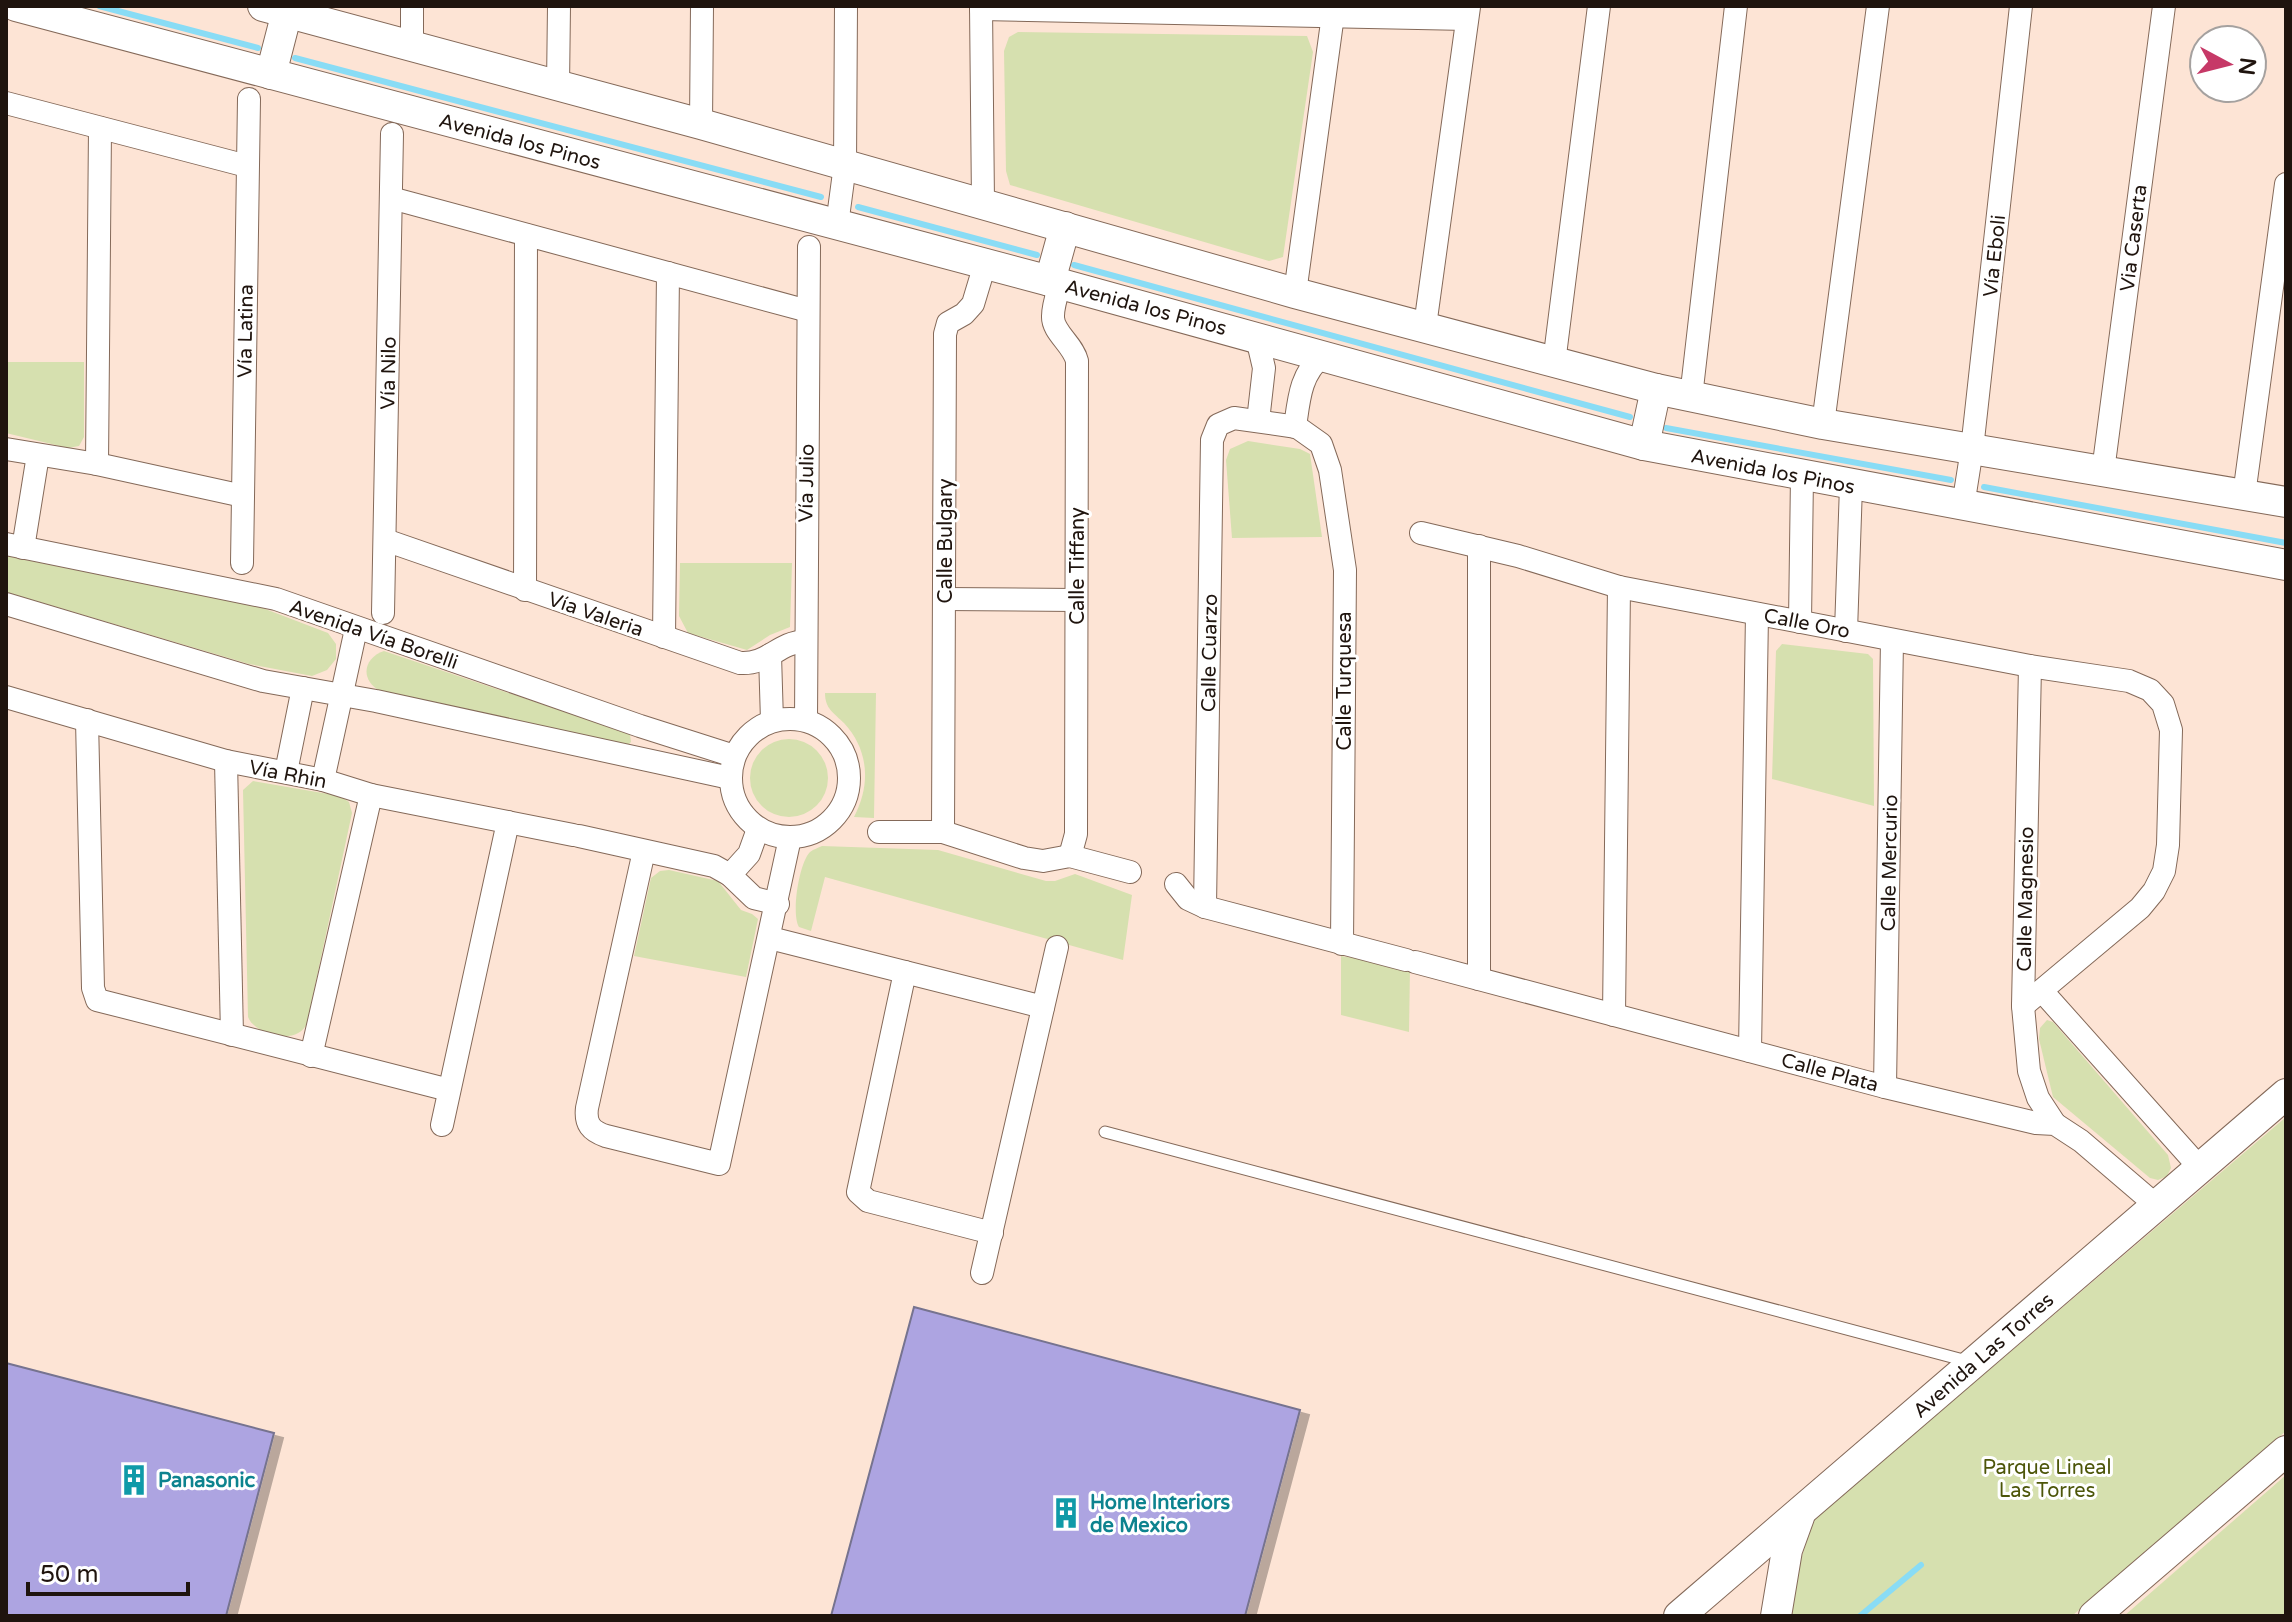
<svg xmlns="http://www.w3.org/2000/svg" width="2292" height="1622" viewBox="0 0 2292 1622" font-family="'Varela Round',sans-serif">
<style>
.green{fill:#d6e0af}
.lines{fill:none;stroke-linecap:round;stroke-linejoin:round}
.stream{stroke:#89dcf5;stroke-width:6}
.building{fill:#ada4e1;stroke:#76738f;stroke-width:2;filter:url(#shadow)}
.lane-casing{stroke:#846959;stroke-width:13}
.street-casing{stroke:#846959;stroke-width:24}
.secondary-casing{stroke:#846959;stroke-width:32}
.lane{stroke:#fff;stroke-width:11}
.street{stroke:#fff;stroke-width:22}
.secondary{stroke:#fff;stroke-width:30}
.labels{text-anchor:middle;stroke-width:6;stroke-linejoin:round;paint-order:stroke}
.street-label{font-size:20px;fill:#1f140e;stroke:#fff}
.park-label{font-size:20px;fill:#4d560a;stroke:#fff}
.culture-label{font-size:20px;font-weight:bold;fill:#0d838f;stroke:#fff;text-anchor:start}
</style>
<defs>
<filter id="shadow"><feDropShadow dx="9" dy="5" stdDeviation="0" flood-color="#0004"/></filter>
</defs>
<rect width="100%" height="100%" fill="#fde4d5"/>
<!-- green -->
<g class="green">
<polygon points="1018,32 1307,36 1313,52 1283,257 1269,261 1010,185 1006,171 1004,51 1009,37"/>
<polygon points="6,362 84,362 84,437 79,446 68,448 6,433"/>
<polygon points="1248,441 1300,449 1310,454 1322,537 1232,538 1226,460 1230,449"/>
<polygon points="6,556 260,607 328,633 336,644 336,659 327,670 312,676 249,664 6,592"/>
<polygon points="680,563 792,563 790,627 770,635 747,650 688,633 679,616"/>
<polygon points="1782,644 1868,654 1873,659 1874,806 1772,779 1776,651"/>
<path d="M384 651 630 734 631 742 628 745 380 691C360 680 363 658 384 651Z"/>
<path d="M825 693H876L874 818 854 817C871 785 869 750 844 723 834 713 825 709 825 693Z"/>
<circle cx="789" cy="778" r="39"/>
<path d="M253 781 340 796 349 802 352 813 307 1023C298 1047 254 1034 248 1017L243 790Z"/>
<path d="M822 846 938 850 1046 881H1055L1075 874 1132 895 1123 960 825 877 811 931 799 927C791 914 799 863 810 852 814 849 818 848 822 846Z"/>
<polygon points="669,870 718,881 741,910 752,914 758,919 746,977 634,956 651,878 660,871"/>
<polygon points="1341,956 1410,967 1409,1032 1341,1015"/>
<polygon points="2047,1020 2053,1022 2168,1155 2171,1168 2167,1176 2158,1180 2150,1178 2053,1097 2039,1039 2040,1028"/>
<polygon points="2286,1117 2286,1431 2072,1616 1791,1616 1797,1573 1813,1520"/>
<polygon points="2286,1475 2286,1616 2124,1616"/>
</g>
<g class="lines">
<!-- stream -->
<g class="stream">
<polyline points="99,6 258,48"/>
<polyline points="295,58 821,197"/>
<polyline points="858,207 1037,255"/>
<polyline points="1074,265 1630,417"/>
<polyline points="1666,428 1951,480"/>
<polyline points="1984,487 2286,543"/>
<polyline points="1860,1616 1921,1565"/>
</g>
</g>
<!-- building -->
<g class="building">
<polygon points="914,1307 1300,1410 1245,1616 831,1616"/>
<polygon points="6,1363 274,1433 226,1616 6,1616"/>
</g>
<g class="lines">
<defs>
<polyline id="lane" points="1105,1132 1967,1361"/>
<g id="street">
<polyline points="981,6 983,203"/>
<polyline points="981,9 1467,19"/>
<polyline points="412,45 412,6"/>
<polyline points="558,86 559,6"/>
<polyline points="6,103 247,166"/>
<polyline points="701,124 702,6"/>
<polyline points="391,198 808,311"/>
<polyline points="837,225 845,165 846,6"/>
<path d="M1060 284C1057 294 1053 306 1053 316 1052 332 1073 344 1077 361L1076 834 1070 856"/>
<polyline points="1295,293 1333,15"/>
<polyline points="1425,326 1469,7"/>
<polyline points="1257,338 1264,368 1258,421"/>
<polyline points="1554,363 1599,6"/>
<polyline points="1691,397 1736,6"/>
<polyline points="1823,424 1878,6"/>
<path d="M1295 427C1299 399 1300 375 1322 356"/>
<polyline points="6,449 97,464 243,496"/>
<polyline points="97,464 100,128"/>
<polyline points="2103,471 2164,6"/>
<polyline points="2244,495 2286,184"/>
<polyline points="1963,506 1972,449 2021,6"/>
<polyline points="1421,533 1518,556 1619,587 2030,666 2129,681 2150,690 2163,704 2171,730 2168,845 2164,871 2154,891 2140,908 2023,1006"/>
<path d="M385 540 740 663C768 665 777 643 805 641"/>
<polyline points="6,544 276,599 640,726 734,756"/>
<polyline points="1479,546 1479,979"/>
<polyline points="23,548 38,455"/>
<polyline points="242,563 249,99"/>
<polyline points="525,590 526,235"/>
<polyline points="945,599 1076,600"/>
<polyline points="6,604 263,681 376,701 730,778"/>
<polyline points="383,613 392,134"/>
<polyline points="1800,622 1802,476"/>
<polyline points="1846,631 1851,486"/>
<polyline points="664,637 668,273"/>
<polyline points="770,655 772,721"/>
<polyline points="2030,666 2023,1006 2029,1071 2038,1098 2055,1124"/>
<polyline points="6,697 226,761 323,780 371,795 573,835"/>
<circle cx="790" cy="778" r="59"/>
<polyline points="87,720 93,988 97,1000 449,1090"/>
<polyline points="806,720 809,247"/>
<polyline points="226,761 232,1035"/>
<polyline points="286,772 303,688"/>
<polyline points="323,780 356,629"/>
<polyline points="879,832 943,832 1024,858 1043,861 1070,856 1130,872"/>
<polyline points="943,832 945,334 948,323 964,314 973,304 985,264"/>
<polyline points="579,836 714,866 730,875 754,898 778,904"/>
<path d="M644 851 587 1108C585 1124 591 1131 606 1136L719 1164 790 838"/>
<polyline points="730,875 749,854 758,829"/>
<polyline points="1176,884 1188,899 1205,907 1406,960"/>
<polyline points="1205,907 1212,440 1218,425 1234,418 1297,427 1321,444 1330,470 1345,570 1342,944"/>
<polyline points="770,938 1043,1007"/>
<polyline points="1415,962 1885,1087 2036,1123 2055,1124 2081,1141 2157,1206"/>
<polyline points="905,972 858,1192 868,1201 992,1233"/>
<polyline points="2042,991 2200,1168"/>
<polyline points="1614,1015 1619,587"/>
<polyline points="1750,1051 1757,614"/>
<polyline points="311,1056 371,795"/>
<polyline points="1885,1087 1892,640"/>
<polyline points="442,1125 508,822"/>
<polyline points="982,1273 1057,947"/>
</g>
<g id="secondary">
<polyline points="16,6 1050,281 1644,445 2286,565"/>
<polyline points="263,6 701,124 1295,293 1656,389 1823,424 2286,502"/>
<polyline points="271,74 287,12"/>
<polyline points="1050,281 1065,227"/>
<polyline points="1644,445 1656,389"/>
<polyline points="1679,1616 2286,1094"/>
<polyline points="1776,1616 1787,1550 1799,1517"/>
<polyline points="2094,1616 2286,1451"/>
</g>
</defs>
<!-- lane casing -->
<use href="#lane" class="lane-casing"/>
<!-- street casing -->
<use href="#street" class="street-casing"/>
<!-- secondary casing -->
<use href="#secondary" class="secondary-casing"/>
<!-- lane -->
<use href="#lane" class="lane"/>
<!-- street -->
<use href="#street" class="street"/>
<!-- secondary -->
<use href="#secondary" class="secondary"/>
</g>
<!-- icons -->
<defs>
<symbol id="building-bare" viewBox="-9 -9 18 18"><path d="M-4-6H4V6H1V3H-1V6H-4ZM-2.5-4.3h1.7v1.8h-1.7ZM.8-4.3h1.7v1.8H.8ZM-2.5-1h1.7V.8h-1.7ZM.8-1h1.7V.8H.8Z" fill="#0f9aa8" stroke="#fff" stroke-width="2.5" paint-order="stroke"/></symbol>
</defs>
<g fill-rule="evenodd">
<use href="#building-bare" x="112" y="1458" width="44" height="44"/>
<use href="#building-bare" x="1044" y="1491" width="44" height="44"/>
</g>
<g class="labels">
<!-- street labels -->
<g class="street-label">
<text transform="translate(520 141) rotate(15)" y="7">Avenida los Pinos</text>
<text transform="translate(2133 238) rotate(-83)" y="7">Via Caserta</text>
<text transform="translate(1994 256) rotate(-84)" y="7">Vía Eboli</text>
<text transform="translate(1146 307) rotate(15)" y="7">Avenida los Pinos</text>
<text transform="translate(245 331) rotate(-89)" y="7">Vía Latina</text>
<text transform="translate(388 373) rotate(-89)" y="7">Vía Nilo</text>
<text transform="translate(1773 471) rotate(11)" y="7">Avenida los Pinos</text>
<text transform="translate(806 483) rotate(-89)" y="7">Vía Julio</text>
<text transform="translate(945 541) rotate(-90)" y="7">Calle Bulgary</text>
<text transform="translate(1077 566) rotate(-90)" y="7">Calle Tiffany</text>
<text transform="translate(596 614) rotate(19)" y="7">Vía Valeria</text>
<text transform="translate(1807 623) rotate(11)" y="7">Calle Oro</text>
<text transform="translate(374 634) rotate(19)" y="7">Avenida Vía Borelli</text>
<text transform="translate(1209 653) rotate(-89)" y="7">Calle Cuarzo</text>
<text transform="translate(1344 681) rotate(-90)" y="7">Calle Turquesa</text>
<text transform="translate(288 774) rotate(11)" y="7">Vía Rhin</text>
<text transform="translate(1889 863) rotate(-89)" y="7">Calle Mercurio</text>
<text transform="translate(2025 899) rotate(-89)" y="7">Calle Magnesio</text>
<text transform="translate(1830 1072) rotate(15)" y="7">Calle Plata</text>
<text transform="translate(1983 1355) rotate(-41)" y="7">Avenida Las Torres</text>
</g>
<!-- park labels -->
<g class="park-label">
<text x="2047" y="1474">Parque Lineal<tspan x="2047" dy="23">Las Torres</tspan></text>
</g>
<!-- culture labels -->
<g class="culture-label">
<text x="158" y="1487">Panasonic</text>
<text x="1090" y="1509">Home Interiors<tspan x="1090" dy="23">de Mexico</tspan></text>
</g>
</g>
<!-- border -->
<rect width="2292" height="1622" fill="none" stroke="#1f140e" stroke-width="16"/>
<!-- north arrow -->
<g transform="translate(2228 64) rotate(97)"><circle r="38" fill="#ffffff" stroke="#a5a19f" stroke-width="2"/>
<path d="M0-6L14 30L0 20L-14 30Z" fill="#c63967"/>
<text y="-12" font-size="22" font-weight="bold" text-anchor="middle" fill="#1f140e">N</text>
</g>
<!-- scale -->
<path d="M28 1582v12h160v-12" fill="none" stroke="#1f140e" stroke-width="4"/>
<text x="40" y="1582" font-size="24" fill="#1f140e" stroke="#ffffff" stroke-width="6" paint-order="stroke">50 m</text>
</svg>
